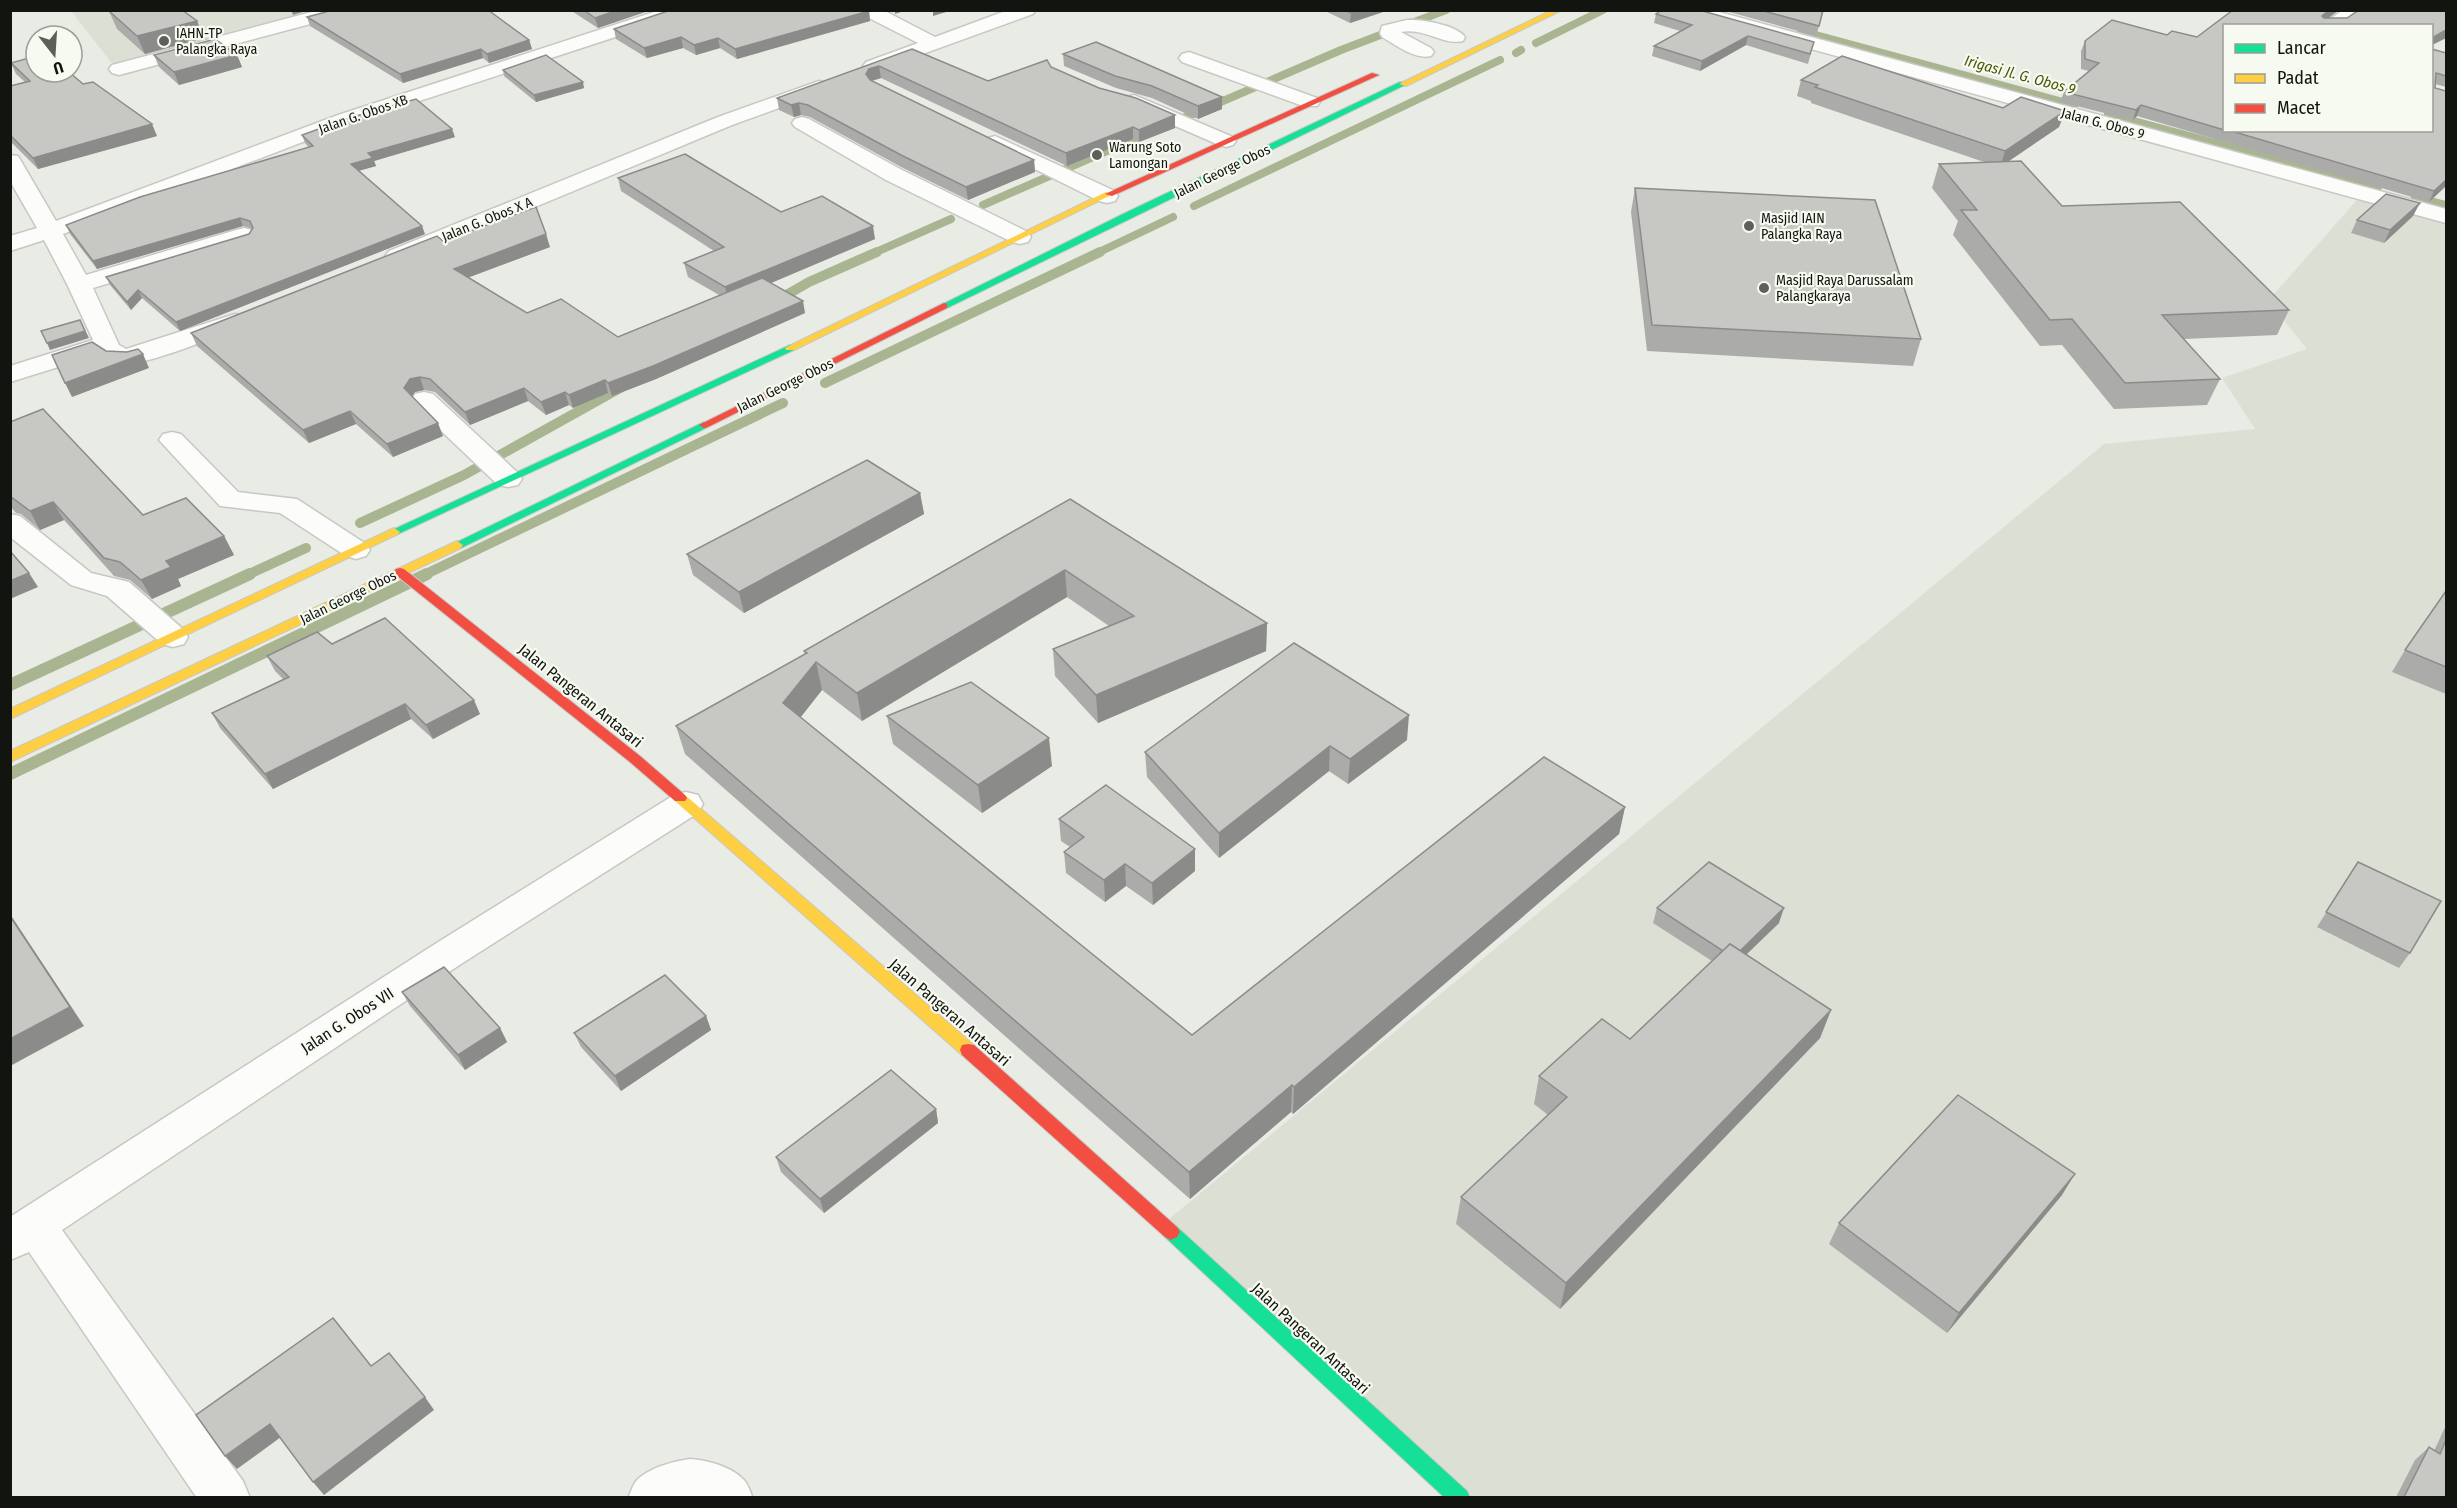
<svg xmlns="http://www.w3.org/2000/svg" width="2457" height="1508" viewBox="0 0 2457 1508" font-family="'Fira Sans Condensed',sans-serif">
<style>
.built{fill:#dce0d4}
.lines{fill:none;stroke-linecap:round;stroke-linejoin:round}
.stream-far2{stroke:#a9b590;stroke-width:8}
.stream-far1{stroke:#a9b590;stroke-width:10}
.stream{stroke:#a9b590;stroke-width:12}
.street-casing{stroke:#c7c8c4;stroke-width:3}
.fast-casing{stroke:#c7c8c4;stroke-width:2}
.slow-casing{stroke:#c7c8c4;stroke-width:2}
.jam-casing{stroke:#c7c8c4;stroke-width:2}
.street{fill:#fcfcfb;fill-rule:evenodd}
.fast{fill:#16e098;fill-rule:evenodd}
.slow{fill:#ffcf43;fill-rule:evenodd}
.jam{fill:#f24e42;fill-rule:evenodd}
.wall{fill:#abaca9}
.shaded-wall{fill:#8b8c89}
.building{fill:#c7c8c4;stroke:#8b8c89;stroke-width:1.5}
.poi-dot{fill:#5d5f5b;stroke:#f7faf0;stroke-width:2}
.labels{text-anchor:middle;stroke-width:4.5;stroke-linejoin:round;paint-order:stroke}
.far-poi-label{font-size:14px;fill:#121410;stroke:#f7faf0;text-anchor:start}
.far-street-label{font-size:14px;fill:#121410;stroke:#f7faf0}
.far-water-label{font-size:15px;font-style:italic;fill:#475909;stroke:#f7faf0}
.street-label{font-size:16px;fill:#121410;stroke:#f7faf0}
</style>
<rect width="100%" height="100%" fill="#e9ebe5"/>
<!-- built -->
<g class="built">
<polygon points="71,11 349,11 118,71"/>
<polygon points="2363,193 2446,217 2446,1497 1471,1497 1163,1224 2104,444 2255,429 2222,378 2307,349 2268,301"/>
</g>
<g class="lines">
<!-- stream-far2 -->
<g class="stream-far2">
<polyline points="1801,31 2074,105"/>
<polyline points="1536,43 1603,10"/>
<polyline points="1516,53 1521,50"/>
<polyline points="2108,114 2378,187"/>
<polyline points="1172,123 1341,50 1446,10"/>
<polyline points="2415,197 2446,205"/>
<polyline points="983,205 1148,133"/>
<polyline points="1194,206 1500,60"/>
<polyline points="874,253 951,219"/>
<polyline points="1097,253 1173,217"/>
</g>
<!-- stream-far1 -->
<g class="stream-far1">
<polyline points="776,301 809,282 877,252"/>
<polyline points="825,383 1100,252"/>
<polyline points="360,523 464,475 622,387"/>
<polyline points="247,575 306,548"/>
<polyline points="424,575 783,403"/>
</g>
<!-- stream -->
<g class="stream">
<polyline points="10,685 250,574"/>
<polyline points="10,774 427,574"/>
</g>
<defs>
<g id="street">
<polygon points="319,10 351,10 348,14 119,75 112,73 109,69 112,65"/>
<path d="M660 10H689L686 14 352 123 63 234 86 275 236 230 244 228 252 230 255 235 252 240 93 288 119 345 126 349 235 314 244 316 247 321 244 326C216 336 147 366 121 364 113 364 106 358 100 354L10 382V366L93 340 67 284 44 240 10 251V236L37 228 10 181V155L18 156 21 161 56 221 338 115Z"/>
<polygon points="867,10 883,10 935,37 1008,10 1036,10 1033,14 873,72 866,70 863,66 866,62 918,43 867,17 865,13"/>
<polygon points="1680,10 1712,10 2446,209 2446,223 1683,14"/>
<polygon points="2343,10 2366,10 2343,26 2320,26"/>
<path d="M1407 20C1422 19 1457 25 1465 37L1463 41C1443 46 1425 27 1401 32L1431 48 1434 52 1431 56C1415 60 1396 45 1382 37L1380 33 1382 26Z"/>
<polygon points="1189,52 1317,98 1320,102 1317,106 1303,106 1182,62 1179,58 1182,54"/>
<polygon points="819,81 826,83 829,87 826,91 732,125 405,261 397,263 389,261 385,256 389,251 718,117"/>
<polygon points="1134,95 1233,137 1236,141 1233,145 1226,147 1219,145 1127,105 1124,101 1127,97"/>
<polygon points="802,117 809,119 902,170 1028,232 1031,237 1028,242 1020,244 1012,242 886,180 795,127 792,123 795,119"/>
<polygon points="995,136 1115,191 1118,196 1115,201 1107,203 1099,201 988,146 985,142 988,138"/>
<polygon points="424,392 433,394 518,473 522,479 518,485 508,487 498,485 415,406 411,400 415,394"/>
<polygon points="172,432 181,434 238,492 297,499 366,544 370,550 366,556 356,559 346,556 280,513 220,506 159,440 163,434"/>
<polygon points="10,514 20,516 91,573 129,582 184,630 188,637 184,644 173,647 162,644 107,596 71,585 10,537"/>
<polygon points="686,792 698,795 703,804 698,813 461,964 62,1230 243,1481 250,1498 197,1498 29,1252 10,1260 10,1217 435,944 674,795"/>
<path d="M690 1459C708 1460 732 1467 744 1480 748 1484 750 1492 753 1498H628C631 1492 633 1484 637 1480 649 1468 674 1461 690 1459Z"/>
</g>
<g id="fast">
<polygon points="1400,82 1407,84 947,308 939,306 1123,214"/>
<polygon points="790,345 795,348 794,350 398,534 390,534 388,532"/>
<polygon points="704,422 708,423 708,427 461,548 457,549 451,545"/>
<polygon points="1171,1224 1177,1227 1467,1491 1470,1498 1445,1498 1165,1237 1162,1232 1165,1227"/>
</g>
<g id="slow">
<polygon points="1552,10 1562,10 1406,86 1399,84"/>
<polygon points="1106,192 1113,194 794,350 786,350 785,348"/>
<polygon points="394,528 400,532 398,534 10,719 10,709"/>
<polygon points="457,541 463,545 461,548 10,762 10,751"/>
<polygon points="680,793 685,795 974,1045 976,1050 974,1055 968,1056 962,1055 675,801 673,798 675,795"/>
</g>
<g id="jam">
<polygon points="1372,73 1379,75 1112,196 1105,194"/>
<polygon points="944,303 947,304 947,308 708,427 704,428 699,425"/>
<polygon points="400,568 404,569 640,756 685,795 687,798 685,801 675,801 630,762 396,575 394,572 396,569"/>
<polygon points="968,1044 974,1045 1177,1227 1180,1232 1177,1237 1171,1240 1165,1237 962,1055 960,1050 962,1045"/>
</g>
</defs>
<!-- street casing -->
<use href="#street" class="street-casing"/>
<!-- fast casing -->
<use href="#fast" class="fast-casing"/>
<!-- slow casing -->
<use href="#slow" class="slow-casing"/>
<!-- jam casing -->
<use href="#jam" class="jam-casing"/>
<!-- street -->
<use href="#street" class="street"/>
<!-- fast -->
<use href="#fast" class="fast"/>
<!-- slow -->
<use href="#slow" class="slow"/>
<!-- jam -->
<use href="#jam" class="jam"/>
</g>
<!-- wall -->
<g class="wall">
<polygon points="570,10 651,10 598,28"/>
<polygon points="1323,10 1389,10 1350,23"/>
<polygon points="1722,10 1824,10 1816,36"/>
<polygon points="2233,10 2339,10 2328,18 2347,18 2359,10 2446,10 2446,38 2432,45 2432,26 2224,26 2224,130 2432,130 2432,49 2446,53 2446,87 2435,84 2435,88 2446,91 2446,186 2429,202 2137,116 2133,120 2060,102 2064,92 2089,71 2081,69 2081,51 2085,41 2112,20 2167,35 2172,31 2197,37"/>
<polygon points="109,11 197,21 204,38 145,54 117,29"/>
<polygon points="869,11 870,21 737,59 720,48 696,55 683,48 647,58 616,39 614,29"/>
<polygon points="1656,14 1814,42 1808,64 1746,45 1700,71 1652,56 1654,46 1680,31 1654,23"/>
<polygon points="307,17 529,40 532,49 489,63 483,58 403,83 310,26"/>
<polygon points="912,49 988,81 1051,67 1099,88 1175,115 1175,128 1139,142 1133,139 1067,166 881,78 872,81 1034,160 1035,172 968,200 903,168 810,117 801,115 794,117 779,110 777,98"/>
<polygon points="1063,54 1222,109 1198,119 1152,98 1116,88 1064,66"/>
<polygon points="154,55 237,55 242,67 179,85 159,67"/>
<polygon points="11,63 83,84 157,136 38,169 10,141 10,86 25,82 16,74"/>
<polygon points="503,70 584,88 536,102 504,76"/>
<polygon points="1801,80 2003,108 2065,111 2059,127 2009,161 2062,206 2289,310 2277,335 2184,339 2220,379 2207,405 2114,409 2062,345 2040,346 1953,235 1958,221 1932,188 1939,164 1984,162 1811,103 1811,101 1797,96"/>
<polygon points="302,135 455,137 374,161 376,166 359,171 425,234 180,331 142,298 131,310 110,285 106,277 249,234 253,229 243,226 97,269 70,234 66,225 309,148 305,143"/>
<polygon points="618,178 781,212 875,239 771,283 805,313 656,379 612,396 608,393 573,408 569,405 546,415 528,401 470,425 435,392 424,390 415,392 412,396 443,436 393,457 356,424 309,443 197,346 191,333 443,241 550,247 469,277 527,313 618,337 719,295 688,277 684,263 714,251 621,191"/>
<polygon points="1635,188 1921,339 1913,366 1647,351 1631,212"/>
<polygon points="2413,216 2384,243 2351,233 2357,220"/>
<polygon points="10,422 143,515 224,536 234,555 178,579 181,586 152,599 130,580 114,576 64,520 40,530 21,514 16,513 10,506"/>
<polygon points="920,493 924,514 744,613 693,575 687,554"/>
<polygon points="1070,499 1267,623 1266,651 1098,723 1055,676 1053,649 1109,626 1067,597 862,721 822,690 800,717 1192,1035 1625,807 1619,834 1293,1114 1291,1112 1190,1199 685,754 676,726 805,655 804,651"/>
<polygon points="2446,591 2446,694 2392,672 2405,650"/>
<polygon points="332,644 480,714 433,739 411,719 273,789 220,728 212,713 283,679 275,671 267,656"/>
<polygon points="887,716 1052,766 982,813 893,744"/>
<polygon points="1407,740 1348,784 1329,771 1219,858 1147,777 1145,752"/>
<polygon points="1059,819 1195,871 1153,905 1126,886 1105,902 1066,873 1064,852 1070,847 1061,841"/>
<polygon points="2349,877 2410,953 2399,968 2317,927"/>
<polygon points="1657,908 1779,923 1746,955 1831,1010 1820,1038 1560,1309 1456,1224 1461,1197 1548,1115 1534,1104 1539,1076 1630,1039 1712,961 1653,923"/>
<polygon points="402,992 500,1028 507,1042 465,1070 410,1006"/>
<polygon points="706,1016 711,1030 621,1091 581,1047 574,1033"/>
<polygon points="936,1109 938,1123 824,1213 781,1172 776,1157"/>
<polygon points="2062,1195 1947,1333 1829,1244 1839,1223"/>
<polygon points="2446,1425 2446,1497 2396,1497 2415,1460 2429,1447 2434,1451"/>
</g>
<!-- shaded-wall -->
<g class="shaded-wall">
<polygon points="291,10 309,10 293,15"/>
<polygon points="618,10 651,10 598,28 595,18"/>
<polygon points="895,10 907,10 895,14"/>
<polygon points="933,10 953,10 933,16"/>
<polygon points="1359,10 1389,10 1350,23 1351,13"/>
<polygon points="2329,10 2339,10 2318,26 2322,16"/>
<polygon points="869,11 870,21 737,59 735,49"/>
<polygon points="197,21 204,38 145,54 137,36"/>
<polygon points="2446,30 2446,38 2432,45 2432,38"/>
<polygon points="1748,36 1746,45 1700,71 1702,61"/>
<polygon points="681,37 683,48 647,58 644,48"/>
<polygon points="718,38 720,48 696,55 694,45"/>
<polygon points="529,40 532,49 489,63 487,54"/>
<polygon points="481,49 483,58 403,83 400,74"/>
<polygon points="237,55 242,67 179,85 174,72"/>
<polygon points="879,66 881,78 871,81 866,74 869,69"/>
<polygon points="583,82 584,88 536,102 534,95"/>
<polygon points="1222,97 1222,109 1198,119 1198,106"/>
<polygon points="799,103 801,115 794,117 791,105"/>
<polygon points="2141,105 2137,116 2133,120 2136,110"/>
<polygon points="2065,111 2059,127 2000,167 2005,151"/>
<polygon points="1175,115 1175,128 1139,142 1139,130"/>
<polygon points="152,124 157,136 38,169 33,158"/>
<polygon points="1133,127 1133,139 1067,166 1066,153"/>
<polygon points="452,129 455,137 374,161 376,166 354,172 351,164 368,153"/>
<polygon points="1034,160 1035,172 968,200 966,187"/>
<polygon points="2446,180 2446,186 2429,202 2434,191"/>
<polygon points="2420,203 2413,216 2384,243 2390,230"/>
<polygon points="240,218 243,226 97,269 93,261"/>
<polygon points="422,226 425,234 180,331 176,322"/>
<polygon points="873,226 875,239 728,301 725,287"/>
<polygon points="546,234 550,247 459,281 454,269"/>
<polygon points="138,290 142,298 131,310 127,302"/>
<polygon points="803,301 805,313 656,379 612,396 608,383"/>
<polygon points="80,320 89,338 50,350 47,343"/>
<polygon points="143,354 149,368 72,397 65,383"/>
<polygon points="420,377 424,390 415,392 409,401 404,388 410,379"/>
<polygon points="605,380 608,393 573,408 569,395"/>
<polygon points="524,388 528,401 470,425 465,412"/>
<polygon points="565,392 569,405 546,415 541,402"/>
<polygon points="350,411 356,424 309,443 303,430"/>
<polygon points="438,423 443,436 393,457 387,444"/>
<polygon points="920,493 924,514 744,613 739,592"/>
<polygon points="53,502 64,520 40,530 30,511"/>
<polygon points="224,536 234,555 178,579 181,586 152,599 141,580 166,561"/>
<polygon points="1065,570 1067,597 862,721 857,693"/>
<polygon points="29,573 38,587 10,599 10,581"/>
<polygon points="1267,623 1266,651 1098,723 1096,695"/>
<polygon points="816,662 822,690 790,731 783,703"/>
<polygon points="474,700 480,714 433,739 426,725"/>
<polygon points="405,704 411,719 273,789 265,774"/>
<polygon points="1409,715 1407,740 1348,784 1350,759"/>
<polygon points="1049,738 1052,766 982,813 978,785"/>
<polygon points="1330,746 1329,771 1219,858 1219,833"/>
<polygon points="1625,807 1619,834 1293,1114 1294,1087"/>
<polygon points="1195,849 1195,871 1153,905 1152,883"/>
<polygon points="1125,864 1126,886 1105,902 1104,880"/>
<polygon points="1784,908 1779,923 1728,972 1733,957"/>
<polygon points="10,914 84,1026 12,1065 10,1062"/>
<polygon points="1831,1010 1820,1038 1560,1309 1566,1283"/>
<polygon points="706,1016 711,1030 621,1091 615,1076"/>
<polygon points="500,1028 507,1042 465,1070 458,1055"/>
<polygon points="1292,1085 1291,1112 1190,1199 1189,1172"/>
<polygon points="936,1109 938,1123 824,1213 820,1199"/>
<polygon points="2075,1174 2062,1195 1947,1333 1959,1313"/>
<polygon points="425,1397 434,1410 324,1495 313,1482"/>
<polygon points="270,1424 281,1437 237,1469 225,1456"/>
</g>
<!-- building -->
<g class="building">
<polygon points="113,10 182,10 197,21 137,36 109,11"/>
<polygon points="333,10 488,10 529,40 487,54 481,49 400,74 307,17"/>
<polygon points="584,10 618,10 595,18"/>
<polygon points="671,10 868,10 869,11 735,49 718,38 694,45 681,37 644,48 614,29"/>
<polygon points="1345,10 1359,10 1351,13"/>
<polygon points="1662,10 1699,10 1814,42 1810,54 1748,36 1702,61 1654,46 1692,25 1656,14"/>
<polygon points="1760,10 1823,10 1819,26"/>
<polygon points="2233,10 2329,10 2322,16 2324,18 2347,18 2359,10 2446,10 2446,30 2432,38 2432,26 2224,26 2224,130 2141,105 2136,110 2064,92 2099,63 2085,59 2085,41 2112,20 2167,35 2172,31 2197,37"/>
<polygon points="215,39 237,55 174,72 154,55"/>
<polygon points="1096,42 1222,97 1198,106 1152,86 1115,76 1063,54"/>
<polygon points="912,49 988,81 1047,60 1051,67 1099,88 1136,98 1175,115 1139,130 1133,127 1066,153 879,66 869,69 866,74 870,80 1034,160 966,187 901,155 808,105 799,103 791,105 777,98"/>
<polygon points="2432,49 2446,53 2446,76 2436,73 2435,88 2446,91 2446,180 2434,191 2228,130 2432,130"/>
<polygon points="546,55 583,82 534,95 503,70"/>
<polygon points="36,56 36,72 69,72 83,84 93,82 152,124 33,158 10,135 10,86 30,81 11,63"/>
<polygon points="1842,56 2003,108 2021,97 2065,111 2005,151 1815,87 1818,85 1801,80"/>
<polygon points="416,99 452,129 368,153 373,158 351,164 422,226 176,322 138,290 127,302 106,277 249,234 253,228 250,221 240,218 93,261 66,225 140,197 313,146 302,135 349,118"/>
<polygon points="685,154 781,212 822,196 873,226 725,287 684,263 724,247 618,178"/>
<polygon points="2021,161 2062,206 2180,202 2289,310 2162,315 2220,379 2125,383 2072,319 2050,320 1961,210 1977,210 1939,164"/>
<polygon points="1635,188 1875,200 1921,339 1652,325"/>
<polygon points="2386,194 2420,203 2390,230 2357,220"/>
<polygon points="536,207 546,234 454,269 527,313 561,299 618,337 762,278 803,301 653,366 608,383 605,380 569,395 565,392 541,402 524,388 465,412 430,379 420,377 410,379 404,388 438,423 387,444 350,411 303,430 191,333 437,236 443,241"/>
<polygon points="80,320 85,331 47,343 41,331"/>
<polygon points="92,342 106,351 127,352 138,349 143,354 65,383 52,355"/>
<polygon points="43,409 143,515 186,498 224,536 166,561 171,567 141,580 120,562 104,558 53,502 30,511 10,496 10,422"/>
<polygon points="867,460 920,493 739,592 687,554"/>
<polygon points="1070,499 1267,623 1096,695 1053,649 1134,616 1065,570 857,693 816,662 783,703 1192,1035 1544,757 1625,807 1294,1087 1292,1085 1189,1172 676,726 807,653 804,651"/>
<polygon points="10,551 29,573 10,581"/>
<polygon points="2446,591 2446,667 2405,650"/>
<polygon points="385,618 474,700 426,725 405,704 265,774 212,713 289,677 267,656 317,632 332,644"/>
<polygon points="1294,643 1409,715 1350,759 1330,746 1219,833 1145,752"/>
<polygon points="971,682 1049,738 978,785 887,716"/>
<polygon points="1106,785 1195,849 1152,883 1125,864 1104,880 1064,852 1084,837 1059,819"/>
<polygon points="1709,862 1784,908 1740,951 1730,944 1723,951 1657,908"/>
<polygon points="2358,862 2441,901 2410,953 2326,912"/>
<polygon points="10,916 70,1007 10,1039"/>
<polygon points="1730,944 1831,1010 1566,1283 1461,1197 1567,1097 1539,1076 1602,1019 1630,1039"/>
<polygon points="444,967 500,1028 458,1055 402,992"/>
<polygon points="665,975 706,1016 615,1076 574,1033"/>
<polygon points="891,1070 936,1109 820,1199 776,1157"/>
<polygon points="1958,1095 2075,1174 1959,1313 1839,1223"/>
<polygon points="333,1318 371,1366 389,1353 425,1397 313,1482 270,1424 225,1456 196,1415"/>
<polygon points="2446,1440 2446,1497 2404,1497 2429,1447 2440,1454"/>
</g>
<!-- markers -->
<g class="poi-dot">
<circle cx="164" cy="41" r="6"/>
<circle cx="1097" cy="155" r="6"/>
<circle cx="1749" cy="226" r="6"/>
<circle cx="1764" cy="288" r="6"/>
</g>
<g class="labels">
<!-- far-poi labels -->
<g class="far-poi-label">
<text x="176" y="38">IAHN-TP<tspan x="176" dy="16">Palangka Raya</tspan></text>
<text x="1109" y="152">Warung Soto<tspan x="1109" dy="16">Lamongan</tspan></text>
<text x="1761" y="223">Masjid IAIN<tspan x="1761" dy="16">Palangka Raya</tspan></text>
<text x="1776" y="285">Masjid Raya Darussalam<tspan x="1776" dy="16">Palangkaraya</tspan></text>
</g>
<!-- far-street labels -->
<g class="far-street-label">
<text transform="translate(363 114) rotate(-19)" y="5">Jalan G. Obos XB</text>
<text transform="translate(2103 123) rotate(15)" y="5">Jalan G. Obos 9</text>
<text transform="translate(1222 171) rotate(-26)" y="5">Jalan George Obos</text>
<text transform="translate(487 219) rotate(-22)" y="5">Jalan G. Obos X A</text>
<text transform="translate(785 385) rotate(-26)" y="5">Jalan George Obos</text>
<text transform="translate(348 597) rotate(-26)" y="5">Jalan George Obos</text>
</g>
<!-- far-water labels -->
<g class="far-water-label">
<text transform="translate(2020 75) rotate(15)" y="5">Irigasi Jl. G. Obos 9</text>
</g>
<!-- street labels -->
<g class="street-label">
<text transform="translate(581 695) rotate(39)" y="6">Jalan Pangeran Antasari</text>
<text transform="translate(950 1012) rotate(41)" y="6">Jalan Pangeran Antasari</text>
<text transform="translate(347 1020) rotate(-33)" y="6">Jalan G. Obos VII</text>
<text transform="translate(1311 1338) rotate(43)" y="6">Jalan Pangeran Antasari</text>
</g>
</g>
<!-- border -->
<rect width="2457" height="1508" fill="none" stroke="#121410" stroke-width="24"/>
<!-- legend -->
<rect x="2223" y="24" width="210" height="108" fill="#f7faf0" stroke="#9b9e96" stroke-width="1.5"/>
<rect x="2235" y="44" width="30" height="9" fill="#16e098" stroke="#9b9e96" stroke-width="1.5"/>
<text x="2277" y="54" font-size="18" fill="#121410">Lancar</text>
<rect x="2235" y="74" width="30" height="9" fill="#ffcf43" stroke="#9b9e96" stroke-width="1.5"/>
<text x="2277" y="84" font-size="18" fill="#121410">Padat</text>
<rect x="2235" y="104" width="30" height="9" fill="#f24e42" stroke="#9b9e96" stroke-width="1.5"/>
<text x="2277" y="114" font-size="18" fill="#121410">Macet</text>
<!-- north arrow -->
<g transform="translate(54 54) rotate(163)"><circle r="28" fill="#f7faf0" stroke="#9b9e96" stroke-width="1.5"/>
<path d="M0-4.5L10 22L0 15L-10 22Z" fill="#5d5f5b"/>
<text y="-9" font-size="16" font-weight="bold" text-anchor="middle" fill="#121410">U</text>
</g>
</svg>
